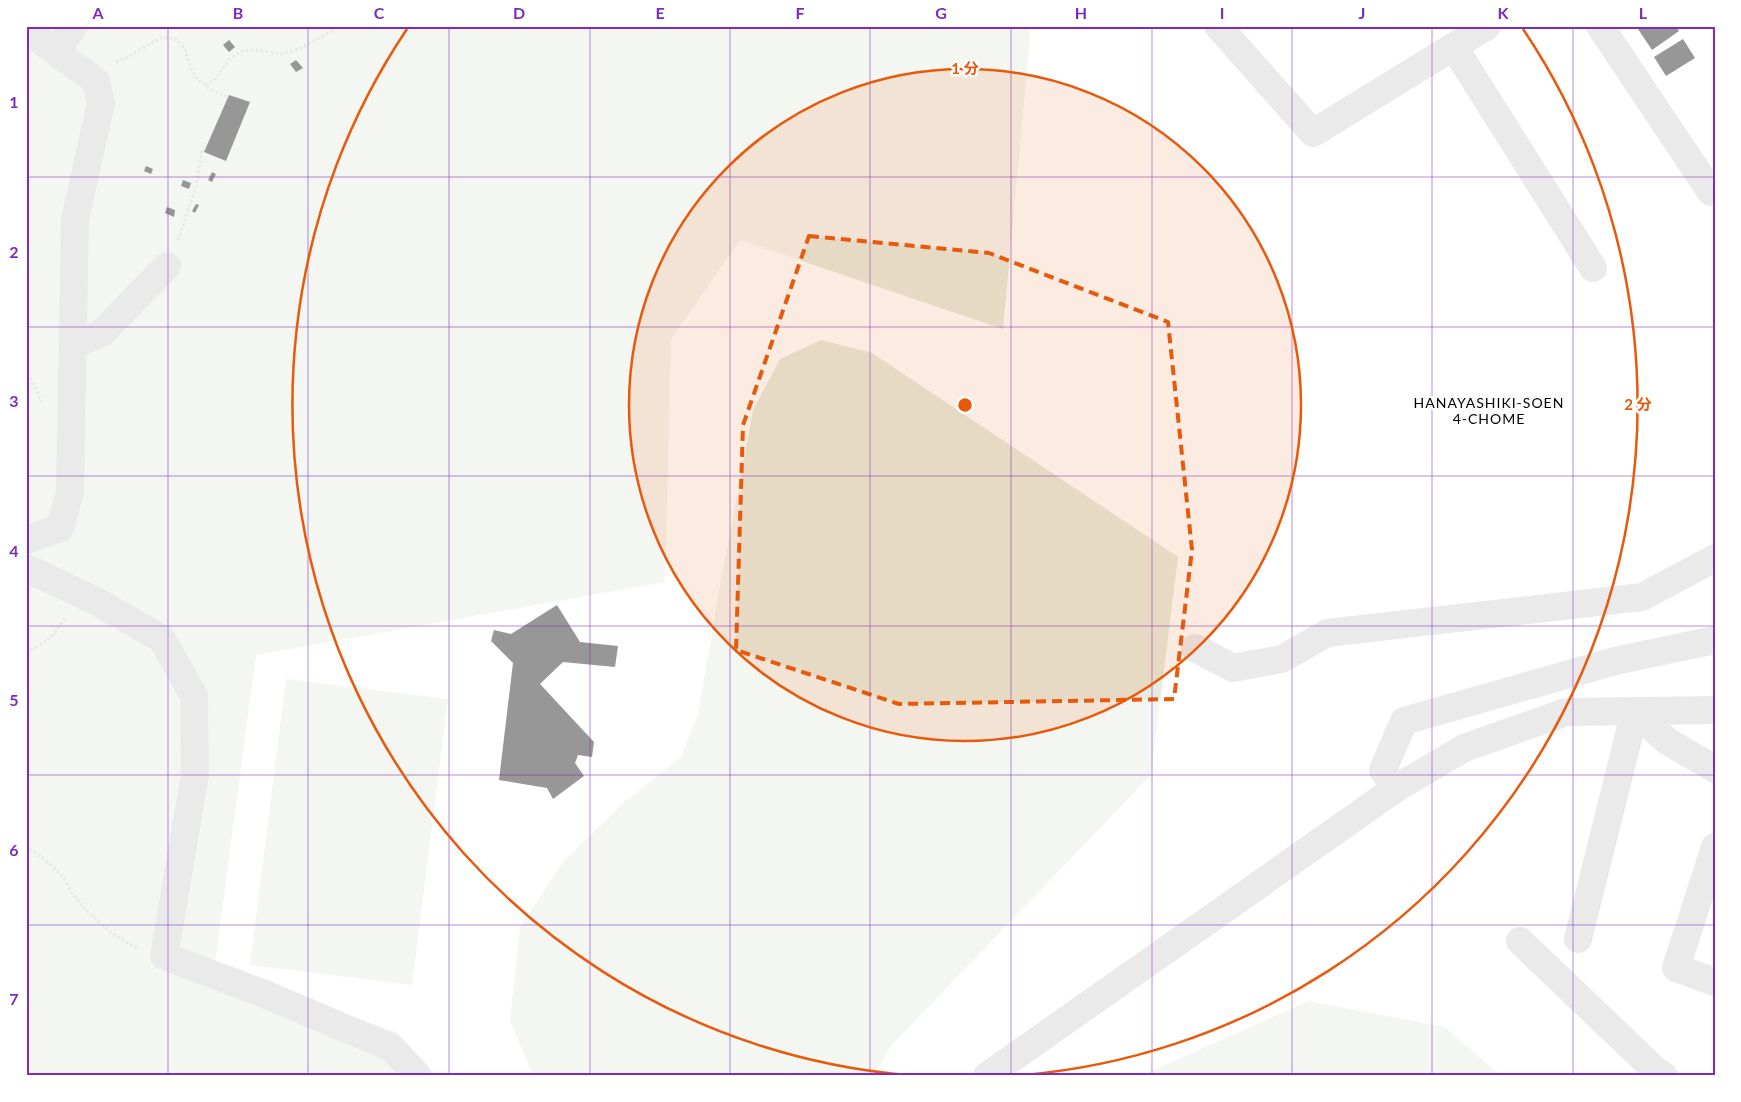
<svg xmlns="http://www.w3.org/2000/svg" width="1741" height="1102" viewBox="0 0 1741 1102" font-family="Lato,'Noto Sans JP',sans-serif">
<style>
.green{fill:#e6ecdf}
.building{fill:#1a1a1a}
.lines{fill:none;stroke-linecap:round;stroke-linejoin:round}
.path{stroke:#cdcdcd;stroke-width:3;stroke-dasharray:2.5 2.5;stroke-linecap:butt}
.minor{stroke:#d0d0d0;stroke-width:28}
.marked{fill:none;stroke:#e8590c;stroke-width:4;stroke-dasharray:10 6;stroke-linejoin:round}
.grid{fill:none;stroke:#7b2cbf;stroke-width:1;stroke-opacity:0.55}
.ring{fill:none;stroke:#e8590c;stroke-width:2.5}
.labels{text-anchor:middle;stroke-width:5;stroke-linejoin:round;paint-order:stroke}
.neighbourhood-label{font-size:14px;letter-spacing:1px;fill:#000;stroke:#fff}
.centre{fill:#e8590c;stroke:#fff;stroke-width:2.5}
.ring-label{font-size:15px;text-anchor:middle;font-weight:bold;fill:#e8590c;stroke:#fff;stroke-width:5;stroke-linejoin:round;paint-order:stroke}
.neatline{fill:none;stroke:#7b2cbf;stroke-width:2}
.grid-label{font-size:16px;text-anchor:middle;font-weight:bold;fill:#7b2cbf}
</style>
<rect width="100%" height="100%" fill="#fff"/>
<!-- green -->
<g class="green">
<polygon points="26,26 1031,26 1003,329 740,240 671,339 665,582 256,655 214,971 397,1032 428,1076 26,1076"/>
<polygon points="821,340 872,353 1178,557 1151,775 890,1047 874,1076 533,1076 510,1020 520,928 563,862 622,804 681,757 698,714 719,591 753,410 780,359"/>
<polygon points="286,679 448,699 412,985 250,965"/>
<polygon points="1309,1001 1445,1027 1501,1076 1140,1076"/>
</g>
<!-- building -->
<g class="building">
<polygon points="1641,26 1676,26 1679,31 1652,50 1638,29"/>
<polygon points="1683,39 1695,58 1666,76 1654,57"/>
<polygon points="229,40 235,47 229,52 223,45"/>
<polygon points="296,60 303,68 296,72 290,64"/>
<polygon points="229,95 250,102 226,161 204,152"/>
<polygon points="146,166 153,169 151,174 144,171"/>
<polygon points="212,172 216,174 212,182 208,180"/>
<polygon points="183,180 191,183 189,189 181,186"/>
<polygon points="196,204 199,205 195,213 192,211"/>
<polygon points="167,207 175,210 174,217 165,213"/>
<polygon points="557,605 580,642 618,646 615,667 563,662 540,684 594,742 592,757 578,755 575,763 584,776 553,799 547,788 499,780 513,663 491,641 494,630 511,634"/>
</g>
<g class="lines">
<!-- path -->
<g class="path">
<polyline points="116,62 124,59 160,38 174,38 185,48 188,61 196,78 210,89 228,97"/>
<polyline points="205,85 215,79 231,58 242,51 257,50 283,54 295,51 341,26"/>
<polyline points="178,240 196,186 202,151 205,148"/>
<polyline points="26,369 42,402"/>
<path d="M26 652C45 644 56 635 65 617"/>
<path d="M26 846C39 855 52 865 62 876 66 881 69 888 72 893 88 915 113 936 137 948"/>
</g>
<!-- minor -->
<g class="minor">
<polyline points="1218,26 1313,133 1487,26"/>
<polyline points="1600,26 1711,192 1715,190"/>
<polyline points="26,30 96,81 101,103 75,219 70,491 60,528 26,540"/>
<polyline points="1454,47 1593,268"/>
<polyline points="56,51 74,26"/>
<polyline points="74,345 102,333 167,266"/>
<polyline points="26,568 96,601 162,639 194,696 195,775 164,956 262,993 392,1048 418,1076"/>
<polyline points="1195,648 1233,668 1282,659 1327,633 1642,597 1715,558"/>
<polyline points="1395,789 1464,748 1566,712 1715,710"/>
<polyline points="1715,847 1676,968 1715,982"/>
<polyline points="1578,939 1635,711 1667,741 1715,769"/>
<polyline points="1520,941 1655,1070 1664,1076"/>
<polyline points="987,1076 1395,789 1383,770 1404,721 1615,661 1715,640"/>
</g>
</g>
<!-- marked area -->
<path d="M0 0H1741V1102H0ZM809 236 989 253 1168 322 1192 550 1174 699 899 704 736 650 743 425Z" fill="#fff" fill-opacity=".55" fill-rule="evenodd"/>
<path class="marked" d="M809 236 989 253 1168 322 1192 550 1174 699 899 704 736 650 743 425Z"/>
<!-- grid -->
<path class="grid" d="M168 26V1076M308 26V1076M449 26V1076M590 26V1076M730 26V1076M870 26V1076M1011 26V1076M1152 26V1076M1292 26V1076M1432 26V1076M1573 26V1076M26 177H1715M26 327H1715M26 476H1715M26 626H1715M26 775H1715M26 925H1715"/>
<!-- distance rings -->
<circle cx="965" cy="405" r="336" fill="#e8590c" fill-opacity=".12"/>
<g class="ring">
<circle cx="965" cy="405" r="336"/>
<path d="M906 1075A673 673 0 0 1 407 29M1523 29A673 673 0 0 1 1024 1075"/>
</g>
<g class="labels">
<!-- neighbourhood labels -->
<g class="neighbourhood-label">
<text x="1489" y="408">HANAYASHIKI-SOEN<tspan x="1489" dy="16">4-CHOME</tspan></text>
</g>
</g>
<circle cx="965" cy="405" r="8" class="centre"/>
<g class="ring-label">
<text x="965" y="74">1 分</text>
<text x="1638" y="410">2 分</text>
</g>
<!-- border -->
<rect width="1741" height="1102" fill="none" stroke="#ffffff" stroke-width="55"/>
<rect x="28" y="28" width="1686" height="1046" class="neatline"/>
<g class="grid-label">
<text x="98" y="19">A</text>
<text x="238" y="19">B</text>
<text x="379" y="19">C</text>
<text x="519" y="19">D</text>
<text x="660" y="19">E</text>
<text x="800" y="19">F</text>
<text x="941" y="19">G</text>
<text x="1081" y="19">H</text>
<text x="1222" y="19">I</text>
<text x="1362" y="19">J</text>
<text x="1503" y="19">K</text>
<text x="1643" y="19">L</text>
<text x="14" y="108">1</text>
<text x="14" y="258">2</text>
<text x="14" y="407">3</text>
<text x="14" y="557">4</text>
<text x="14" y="706">5</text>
<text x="14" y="856">6</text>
<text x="14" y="1005">7</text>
</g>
</svg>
